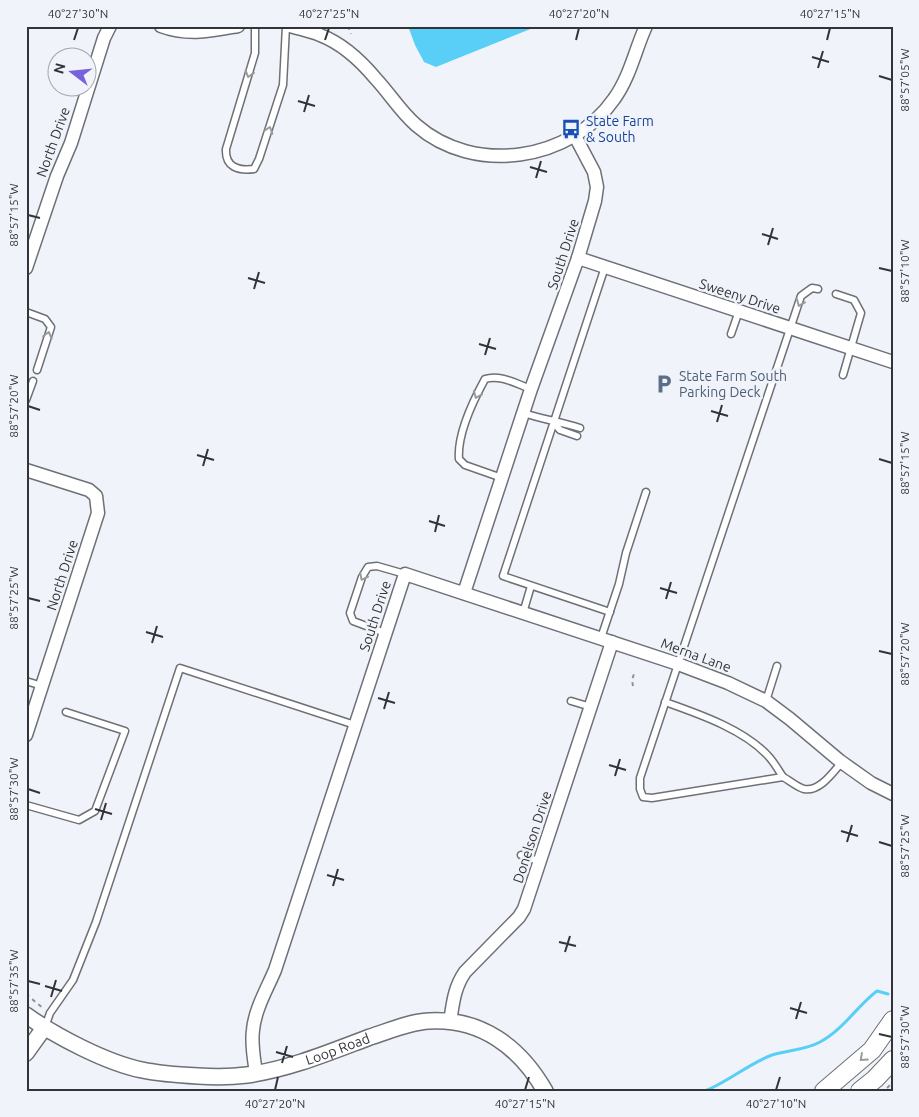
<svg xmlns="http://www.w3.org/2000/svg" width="919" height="1117" viewBox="0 0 919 1117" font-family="Ubuntu,sans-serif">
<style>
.water{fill:#59cff7}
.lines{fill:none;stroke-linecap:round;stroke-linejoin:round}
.stream{stroke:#59cff7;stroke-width:3}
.service-casing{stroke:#6d7176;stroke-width:9}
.minor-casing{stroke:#6d7176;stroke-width:15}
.tertiary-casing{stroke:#6d7176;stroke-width:18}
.secondary-casing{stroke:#6d7176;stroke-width:20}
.path{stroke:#909297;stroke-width:2;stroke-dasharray:4 4;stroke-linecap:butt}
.service{stroke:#fff;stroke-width:6}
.minor{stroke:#fff;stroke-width:12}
.tertiary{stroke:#fff;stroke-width:15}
.secondary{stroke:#fff;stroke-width:18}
.oneway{stroke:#999a9b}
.ticks{fill:none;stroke:#333437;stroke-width:2}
.labels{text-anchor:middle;stroke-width:5;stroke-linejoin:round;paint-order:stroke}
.transit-label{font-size:14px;fill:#164399;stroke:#f0f4fa;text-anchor:start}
.street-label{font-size:14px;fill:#333437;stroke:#f0f4fa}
.service-label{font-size:14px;fill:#4e5e75;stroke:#f0f4fa;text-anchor:start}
.neatline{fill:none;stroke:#333437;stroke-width:2}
.ticks-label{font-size:12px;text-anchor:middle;fill:#333437}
</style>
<rect width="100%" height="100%" fill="#f0f4fa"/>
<!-- water -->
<polygon class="water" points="408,26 538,26 436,67 424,62 415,45"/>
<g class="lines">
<!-- stream -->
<path class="stream" d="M705 1091C728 1082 748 1064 772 1055 788 1050 806 1050 820 1042 843 1030 857 1006 877 991L888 994"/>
<defs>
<g id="service">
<path d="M255 26V53L226 149C225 167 238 171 254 169L259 159 283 85 286 26"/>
<polyline points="605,267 503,576 610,612"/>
<path d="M818 289 812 288 801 296 640 778V789L643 797 652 798 783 777C789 780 798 788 804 789 820 792 833 772 842 762"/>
<polyline points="836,294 854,300 861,313 843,375"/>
<polyline points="26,312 45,319 51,327 37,370"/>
<polyline points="731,334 739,311"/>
<polyline points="26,400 33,381"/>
<path d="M523 413C542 419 561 422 580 428"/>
<polyline points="554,423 560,430 577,436"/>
<path d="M502 478 465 465 459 459C457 434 473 401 485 379 500 374 517 384 531 389"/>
<polyline points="523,613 531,586"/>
<polyline points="385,633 353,621 350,613 362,577 368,567 377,566 405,574"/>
<polyline points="601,638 619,584 626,553 646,492"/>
<polyline points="26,681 42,686"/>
<polyline points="571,701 591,707"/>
<polyline points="766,701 777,666"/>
<path d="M665 702C699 714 746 730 770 758 775 764 779 771 783 777"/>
<polyline points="26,805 79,820 95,811 125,731 66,712"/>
<polyline points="521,855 541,862"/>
<polyline points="45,1027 50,1013 73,980 96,922 180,668 355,725"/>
</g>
<g id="minor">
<path d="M161 26C188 36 210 31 238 26"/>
<path d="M290 26C300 29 311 31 320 35 341 43 361 61 376 79 390 94 400 111 416 125 474 176 571 161 614 99 630 77 635 50 646 26"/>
<polyline points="578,258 893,362"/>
<polyline points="26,268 57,176 71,143 104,38 110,26"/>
<polyline points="26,470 89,490 96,496 98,513 26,735"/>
<polyline points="464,593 531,389 578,258 595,201 597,187 594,172 575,136"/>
<path d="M450 1022C453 1003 454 988 465 972L519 917 524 909 612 642"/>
<path d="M256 1073C254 1059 251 1044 253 1030 255 1009 267 989 275 970L405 574 678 664 728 683 766 701 790 719 840 761 871 783 893 794"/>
</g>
<g id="tertiary">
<path id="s1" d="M26 1015C55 1036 107 1063 142 1070 161 1074 179 1075 198 1076 215 1077 231 1077 247 1075 290 1069 330 1052 370 1037 389 1031 409 1022 429 1021 481 1018 520 1047 545 1091"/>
<polyline points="26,1053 44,1028"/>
</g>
<g id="secondary">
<polyline points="824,1091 872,1050 893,1020"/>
<polyline points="860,1091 875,1079 893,1060"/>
</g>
</defs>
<!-- service casing -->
<use href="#service" class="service-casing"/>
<!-- minor casing -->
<use href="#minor" class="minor-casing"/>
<!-- tertiary casing -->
<use href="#tertiary" class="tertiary-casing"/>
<!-- secondary casing -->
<use href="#secondary" class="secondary-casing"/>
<!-- path -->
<g class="path">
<polyline points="348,26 351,34"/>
<polyline points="633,686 632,680 634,674"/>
<polyline points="26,994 44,1009"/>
<polyline points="887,1088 893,1082"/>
</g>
<!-- service -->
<use href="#service" class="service"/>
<!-- minor -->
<use href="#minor" class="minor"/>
<!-- tertiary -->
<use href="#tertiary" class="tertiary"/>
<!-- secondary -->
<use href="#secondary" class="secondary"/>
</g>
<!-- one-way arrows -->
<defs><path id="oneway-chevron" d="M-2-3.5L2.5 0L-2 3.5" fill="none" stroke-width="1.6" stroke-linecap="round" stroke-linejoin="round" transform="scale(1.25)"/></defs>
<g class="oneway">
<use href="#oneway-chevron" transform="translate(249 74) rotate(107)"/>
<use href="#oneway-chevron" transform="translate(269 130) rotate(-72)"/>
<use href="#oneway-chevron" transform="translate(800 303) rotate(112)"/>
<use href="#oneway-chevron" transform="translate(48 335) rotate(-75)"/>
<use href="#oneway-chevron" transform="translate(477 395) rotate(113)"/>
<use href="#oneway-chevron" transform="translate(363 577) rotate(116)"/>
<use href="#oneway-chevron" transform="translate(863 1058) rotate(138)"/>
</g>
<!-- ticks -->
<path class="ticks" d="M74 40 78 28M325 40 329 28M576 40 579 28M827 40 830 28M812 57 829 62M818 68 823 51M879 76 892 80M298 101 315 106M304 112 309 95M530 167 547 172M536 178 541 161M28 215 40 218M762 234 778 239M768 245 773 228M879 268 892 271M248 278 265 283M254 289 259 272M479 344 496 349M485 355 490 338M28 406 40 410M711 411 728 416M717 422 722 405M197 455 214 460M879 459 892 463M203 466 208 449M429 521 445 526M435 532 439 515M660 588 677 593M28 598 40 601M666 599 671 582M146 632 163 637M152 643 157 626M879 651 892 654M378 698 395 703M384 709 389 692M609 765 626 770M615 776 620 759M28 789 40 793M95 809 112 814M101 820 106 803M841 831 858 836M847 842 852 825M879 842 892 846M327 875 344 880M333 886 338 869M559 942 576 946M565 952 570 936M28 981 40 984M45 986 62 991M51 997 56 980M790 1008 807 1013M796 1019 801 1002M879 1034 892 1037M276 1052 293 1057M282 1063 287 1046M275 1090 278 1077M525 1090 529 1077M776 1090 780 1077"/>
<!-- icons -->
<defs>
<symbol id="bus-bare" viewBox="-9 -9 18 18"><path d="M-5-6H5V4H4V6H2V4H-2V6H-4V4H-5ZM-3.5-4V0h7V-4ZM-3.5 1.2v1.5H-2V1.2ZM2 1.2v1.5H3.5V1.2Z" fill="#1a4fb4" stroke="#f0f4fa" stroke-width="2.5" paint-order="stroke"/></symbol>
<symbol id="parking-bare" viewBox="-9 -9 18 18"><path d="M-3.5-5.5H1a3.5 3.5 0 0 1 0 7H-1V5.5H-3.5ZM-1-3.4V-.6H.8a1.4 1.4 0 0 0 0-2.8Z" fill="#5c6f8a" stroke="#f0f4fa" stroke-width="2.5" paint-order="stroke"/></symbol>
</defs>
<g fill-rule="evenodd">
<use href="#bus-bare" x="557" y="115" width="28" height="28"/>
<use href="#parking-bare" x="650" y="370" width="28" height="28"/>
</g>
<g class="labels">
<!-- transit labels -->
<g class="transit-label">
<text x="586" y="126">State Farm<tspan x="586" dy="16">&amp; South</tspan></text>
</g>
<!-- street labels -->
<g class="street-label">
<text transform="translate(53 142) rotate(-70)" y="5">North Drive</text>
<text transform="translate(563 254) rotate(-72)" y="5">South Drive</text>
<text transform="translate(740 296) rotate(18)" y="5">Sweeny Drive</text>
<text transform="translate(62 575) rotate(-72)" y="5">North Drive</text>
<text transform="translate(375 616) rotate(-72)" y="5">South Drive</text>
<text transform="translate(696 655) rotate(20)" y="5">Merna Lane</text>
<text transform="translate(532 837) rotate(-72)" y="5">Donelson Drive</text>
<text dy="5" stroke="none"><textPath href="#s1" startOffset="329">Loop Road</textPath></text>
</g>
<!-- service labels -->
<g class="service-label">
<text x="679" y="381">State Farm South<tspan x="679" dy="16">Parking Deck</tspan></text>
</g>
</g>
<!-- border -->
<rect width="919" height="1117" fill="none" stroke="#f0f4fa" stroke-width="55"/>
<!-- north arrow -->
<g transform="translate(72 72) rotate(286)"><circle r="24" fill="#f0f4fa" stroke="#a4a7ac"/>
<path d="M0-4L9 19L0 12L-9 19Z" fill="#7861dc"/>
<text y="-8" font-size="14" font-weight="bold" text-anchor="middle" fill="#333437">N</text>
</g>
<rect x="28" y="28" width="864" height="1062" class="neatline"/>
<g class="ticks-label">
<text x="78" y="18">40°27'30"N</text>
<text x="329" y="18">40°27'25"N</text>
<text x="579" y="18">40°27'20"N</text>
<text x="830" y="18">40°27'15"N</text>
<text transform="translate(905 80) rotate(-90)" y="4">88°57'05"W</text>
<text transform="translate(14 215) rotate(-90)" y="4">88°57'15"W</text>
<text transform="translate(905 271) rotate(-90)" y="4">88°57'10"W</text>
<text transform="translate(14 406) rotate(-90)" y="4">88°57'20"W</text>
<text transform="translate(905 463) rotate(-90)" y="4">88°57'15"W</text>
<text transform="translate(14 598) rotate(-90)" y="4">88°57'25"W</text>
<text transform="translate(905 654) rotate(-90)" y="4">88°57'20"W</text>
<text transform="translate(14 789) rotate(-90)" y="4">88°57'30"W</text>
<text transform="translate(905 846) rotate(-90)" y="4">88°57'25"W</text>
<text transform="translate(14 981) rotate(-90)" y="4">88°57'35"W</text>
<text transform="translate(905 1037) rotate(-90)" y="4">88°57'30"W</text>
<text x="275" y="1108">40°27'20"N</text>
<text x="525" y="1108">40°27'15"N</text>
<text x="776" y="1108">40°27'10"N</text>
</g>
</svg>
